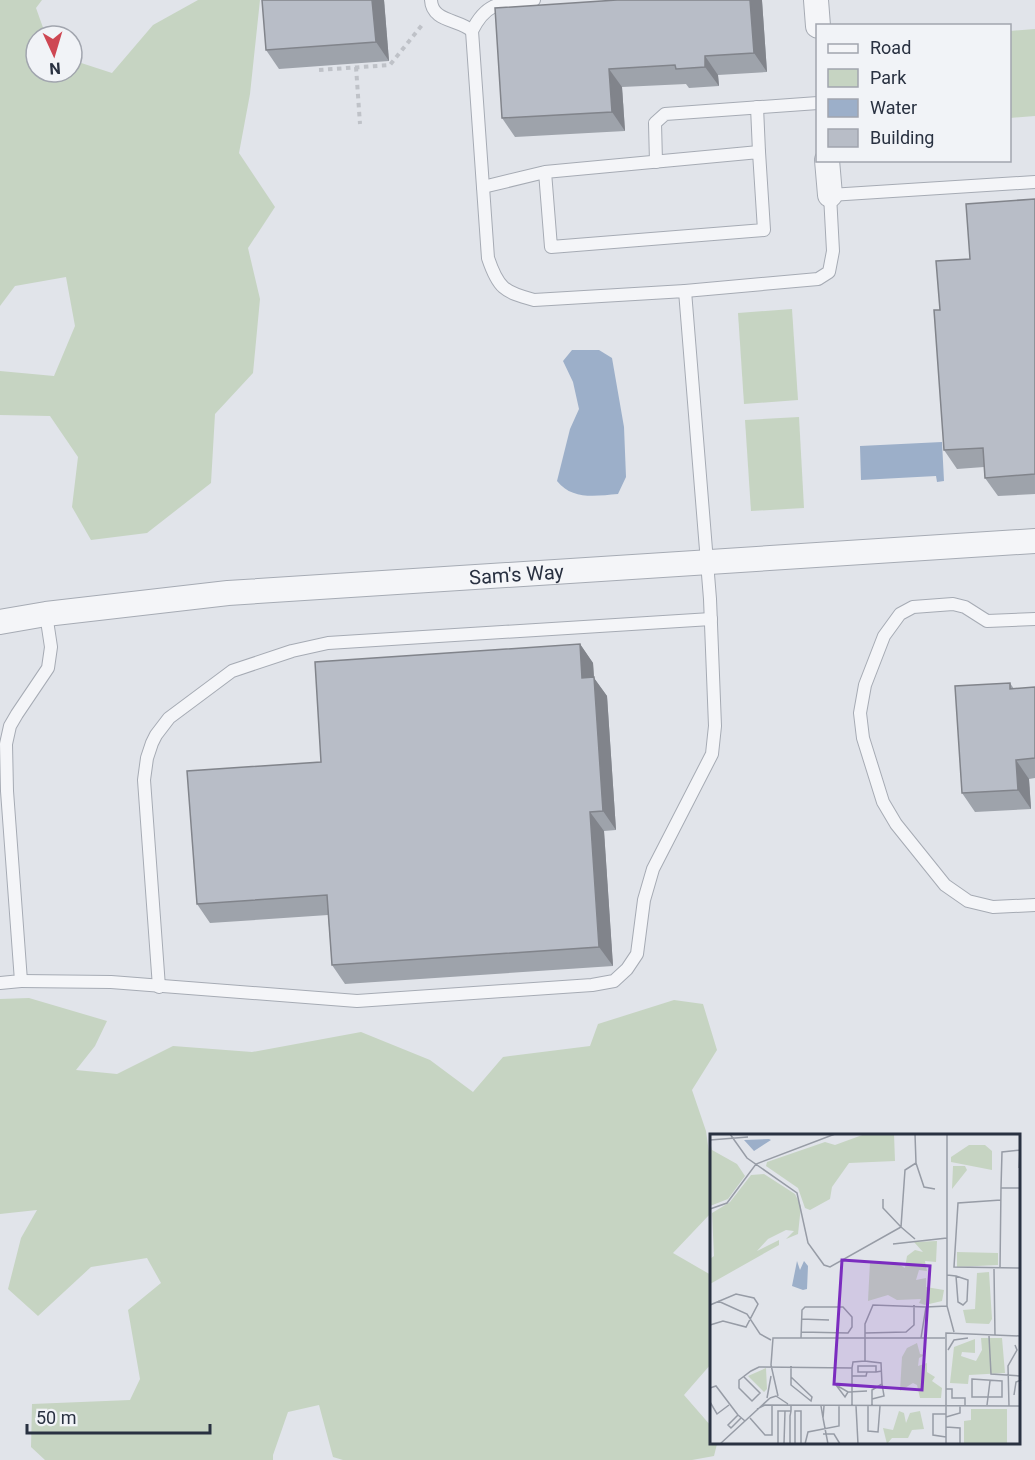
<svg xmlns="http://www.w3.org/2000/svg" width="1035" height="1460" viewBox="0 0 1035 1460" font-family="Roboto,sans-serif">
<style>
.green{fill:#c6d4c2}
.water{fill:#9cafc9}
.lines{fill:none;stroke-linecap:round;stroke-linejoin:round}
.lane-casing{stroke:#a6abb4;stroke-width:14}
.street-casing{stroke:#a6abb4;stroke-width:26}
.path{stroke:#bfc2c8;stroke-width:4;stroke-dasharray:4.5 4.5;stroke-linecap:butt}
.lane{stroke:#f4f5f8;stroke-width:12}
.street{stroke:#f4f5f8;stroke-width:24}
.wall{fill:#9ea3ab}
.shaded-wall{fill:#81848b}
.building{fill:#b8bdc7;stroke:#81848b;stroke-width:1.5}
.labels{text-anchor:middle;stroke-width:4.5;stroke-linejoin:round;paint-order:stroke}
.street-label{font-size:20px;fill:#293141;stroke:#f1f3f7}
.inset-road{fill:none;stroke:#979ca6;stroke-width:1.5}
.view{fill:#7b2cbf;fill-opacity:0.15;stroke:#7b2cbf;stroke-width:3}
.inset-edge{fill:none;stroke:#293141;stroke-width:3}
</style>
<rect width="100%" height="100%" fill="#e1e4ea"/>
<!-- green -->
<g class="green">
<polygon points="0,0 42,0 36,8 46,36 36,36 36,72 72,72 72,60 112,73 153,25 198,0 260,0 250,94 239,153 275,207 248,248 260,299 253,373 215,414 211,483 147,533 91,540 72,507 78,457 50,416 0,415 0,371 54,376 75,326 66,277 15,286 0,306"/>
<polygon points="1035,29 1035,116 1010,118 1010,31"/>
<polygon points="792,309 798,400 744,404 738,313"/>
<polygon points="799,417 804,508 751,511 745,420"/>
<polygon points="29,998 107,1021 95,1046 76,1070 117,1074 173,1046 252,1052 361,1032 430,1060 473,1092 503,1057 590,1046 598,1024 674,1000 703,1004 717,1050 692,1090 706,1131 711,1167 711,1213 673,1253 711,1275 711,1364 684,1395 711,1426 711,1444 717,1444 714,1456 692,1460 343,1460 333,1457 319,1405 288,1412 273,1455 273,1460 45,1460 31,1447 32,1404 130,1400 140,1379 128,1310 161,1283 147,1258 91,1267 38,1316 8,1289 21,1238 37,1210 0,1214 0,999"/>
</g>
<!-- water -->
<g class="water">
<path d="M572 350H599L612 358 624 427 626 477 618 494C595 496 572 500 557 481L570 429 579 409 573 382 563 361Z"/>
<polygon points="942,442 944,481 937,482 936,476 861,480 860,446"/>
</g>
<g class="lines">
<defs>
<g id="lane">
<path d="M431 0C432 22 459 19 472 31"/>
<polyline points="757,107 759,152"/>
<polyline points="656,162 655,123 665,114 818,103"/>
<polyline points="483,187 545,172 759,152 764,230 551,247 545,172"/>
<polyline points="685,291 818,279 829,272 833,251 830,195 1035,182"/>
<polyline points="1035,619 987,621 965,607 953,604 913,607 900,614 884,636 865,685 860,713 863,738 883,802 896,824 945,885 968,901 993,907 1035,905"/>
<path d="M21 981 111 982 357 1001 592 985 614 981 627 969 637 954 644 900 653 869 712 754 715 726 710 599 685 291 534 300C504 292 498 288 488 258L472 31C487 0 503 3 534 0"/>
<polyline points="0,983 21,981 7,791 6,744 10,726 17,714 48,668 51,647 46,614"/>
<polyline points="159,987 144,780 147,758 152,743 156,735 169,718 232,671 292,651 328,643 711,619"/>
</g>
<g id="street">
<polyline points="816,0 818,26"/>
<polyline points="827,160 830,195"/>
<path id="s1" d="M0 622 46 614 228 593 1035 541"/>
</g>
</defs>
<!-- lane casing -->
<use href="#lane" class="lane-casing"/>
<!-- street casing -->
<use href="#street" class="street-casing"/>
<!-- path -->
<g class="path">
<polyline points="356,67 360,124"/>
<polyline points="319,70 390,65 422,25"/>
</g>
<!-- lane -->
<use href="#lane" class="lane"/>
<!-- street -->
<use href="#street" class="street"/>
</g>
<!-- wall -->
<g class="wall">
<polygon points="384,0 389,61 279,69 266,50"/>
<polygon points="617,0 762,0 767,72 718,75 719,86 689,88 686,84 622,87 625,131 515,137 502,118"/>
<polygon points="1035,199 1035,494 998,496 985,478 984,467 957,469 944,450 940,310 970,259"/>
<polygon points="580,644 593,663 594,678 607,696 616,830 604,831 613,966 345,984 332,965 328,915 210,923 197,904 321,762"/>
<polygon points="1010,683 1014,689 1035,687 1035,778 1029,779 1031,809 975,812 962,793"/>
</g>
<!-- shaded-wall -->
<g class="shaded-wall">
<polygon points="372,0 384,0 389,61 376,42"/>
<polygon points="750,0 762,0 762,1 767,72 754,53"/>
<polygon points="705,56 718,75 719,86 705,67"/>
<polygon points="609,69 622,87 625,131 612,112"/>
<polygon points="580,644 593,663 594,678 607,696 616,830 603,811 582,678"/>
<polygon points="1016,760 1029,779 1031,809 1018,790"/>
<polygon points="590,812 604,831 613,966 599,947"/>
</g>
<!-- building -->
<g class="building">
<polygon points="262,0 372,0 376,42 266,50"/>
<polygon points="617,0 750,0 754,53 705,56 705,67 676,69 675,65 609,69 612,112 502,118 495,8"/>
<polygon points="1035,199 1035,474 985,478 983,448 944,450 934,310 940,310 936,261 970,259 966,204"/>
<polygon points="580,644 582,678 594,677 603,811 590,812 599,947 332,965 327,895 197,904 187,771 321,762 315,662"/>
<polygon points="1010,683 1010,689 1035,687 1035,758 1016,760 1018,790 962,793 955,686"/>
</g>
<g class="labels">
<!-- street labels -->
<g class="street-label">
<text dy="7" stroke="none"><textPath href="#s1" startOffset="519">Sam's Way</textPath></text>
</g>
</g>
<!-- overview -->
<g transform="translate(710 1134)">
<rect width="310" height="310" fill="#e1e4ea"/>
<path d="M155 0H184L185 27 139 29 122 53 120 65 100 76 95 74 88 54 56 32 57 28 115 8 125 11ZM0 8 2 16 27 30 35 42 18 65 0 72ZM259 11H275L282 17V36L241 28V23ZM243 32H255L257 36 242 55ZM54 40 85 60 91 72 88 100 76 105 84 97 76 96 58 105 47 117 69 106V111L0 150V125L4 122 2 79 20 68 41 41ZM227 107 226 128 215 127 217 137 209 136 206 146 216 144V153L234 156 232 167 215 171 209 169 211 165 187 166 178 161 158 167 160 128H185L195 134 197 122 205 116 213 118 204 108ZM247 118 288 119V131L247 133ZM279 138 282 185 279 190 256 189 253 176 265 175 267 139ZM271 204H292L295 239 259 241 258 250 240 249 244 213 265 205V219L252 218 251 222 266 227 272 216ZM207 209 210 220 215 221 209 224 208 232 217 229V238L225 243 222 247 232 254 231 264H210L207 251 203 249 190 257 192 223 197 214ZM56 234 57 255 54 258 38 242ZM261 275H297V310H254V287L261 286ZM189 277 194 279 196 289 200 279 210 277 214 295 202 296 198 304H182L177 310 173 294 183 296Z" fill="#c6d4c2"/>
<path d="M34 6 59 5 61 6 44 17ZM87 127 90 136 94 127 98 132 97 155 93 156 82 152Z" fill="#9cafc9"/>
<path class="inset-road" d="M20 0 37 24 87 59 98 109 114 131 120 133 191 93 173 74V65M205 0 206 29 214 53 225 55M237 0V172L244 198M0 6 38 3M309 34 310 16M291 54 292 18 311 16M291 66 248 69 244 133 311 134M0 75 17 69 46 30 125 0M205 105 191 93 195 36 206 29M183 110 237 104M290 134 291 54H311M284 135 285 202M237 141 246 142 258 146 257 167 253 171 248 168 246 142M8 167 37 180 50 200 61 206M0 171 26 160 44 164 48 170 36 193 13 187 0 191M91 185 119 186M155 199 196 198 204 191V171M279 202 281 240 311 242M91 204 92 176 95 173H133L142 183V193L138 199 91 198M211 204 216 173 237 172M238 216 244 206 258 204M81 232V243L102 263 101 267 81 251V243M142 234V271M166 238V232H148V238H166L172 237M142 242H156L157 238M34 243 50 259 42 267 29 254V246L41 237 49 233 142 234 143 228 155 227M262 245 292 247V263H262ZM0 254 6 252 28 281M236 255H242V264H255V272M138 258 135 263 126 251 138 258 157 257M304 261 306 248 311 246M68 262 61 231 63 204H235M57 264 61 242M60 264 66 262 78 270M162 265 174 262 172 250M0 268 7 280 19 271M81 271V277L80 282V310H68V277H81M277 271 280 247M111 272 113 284 114 272M146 272 148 310M158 272V297L168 298 170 272M162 272V256L172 250 171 229 155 227V190L163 171 216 173M299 272 298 232 307 216 305 211M47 275 55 271 311 272M236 283 250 279V272M31 284 21 294 18 291 28 281 35 287M40 284 55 301H62V272M113 284 118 310M236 293 250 294V310M113 300H124L130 310M236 303 223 301V280H236M10 310 60 264M74 310 75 277M80 310H91V277H85V310M95 310 98 298 129 292V272M236 310V199L311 202"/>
<path class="view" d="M132 126 220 132 212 256 124 250Z"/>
<rect width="310" height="310" class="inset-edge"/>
</g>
<!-- legend -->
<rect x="816" y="24" width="195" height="138" fill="#f1f3f7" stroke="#a1a5ae" stroke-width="1.5"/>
<rect x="828" y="44" width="30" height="9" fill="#f4f5f8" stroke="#a1a5ae" stroke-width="1.5"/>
<text x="870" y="54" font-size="18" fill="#293141">Road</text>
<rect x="828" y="69" width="30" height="18" fill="#c6d4c2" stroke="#a1a5ae" stroke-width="1.5"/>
<text x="870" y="84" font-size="18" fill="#293141">Park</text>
<rect x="828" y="99" width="30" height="18" fill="#9cafc9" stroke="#a1a5ae" stroke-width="1.5"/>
<text x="870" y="114" font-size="18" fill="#293141">Water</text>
<rect x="828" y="129" width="30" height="18" fill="#b8bdc7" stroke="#a1a5ae" stroke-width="1.5"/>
<text x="870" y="144" font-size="18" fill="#293141">Building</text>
<!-- north arrow -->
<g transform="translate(54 54) rotate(176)"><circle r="28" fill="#f1f3f7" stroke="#a1a5ae" stroke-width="1.5"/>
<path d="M0-4.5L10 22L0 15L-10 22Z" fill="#ce4753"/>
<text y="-9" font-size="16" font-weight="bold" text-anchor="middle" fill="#293141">N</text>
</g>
<!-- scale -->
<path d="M27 1424v9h183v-9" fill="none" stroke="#293141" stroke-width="3"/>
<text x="36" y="1424" font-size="18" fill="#293141" stroke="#f1f3f7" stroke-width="4.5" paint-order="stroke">50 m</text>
</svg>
